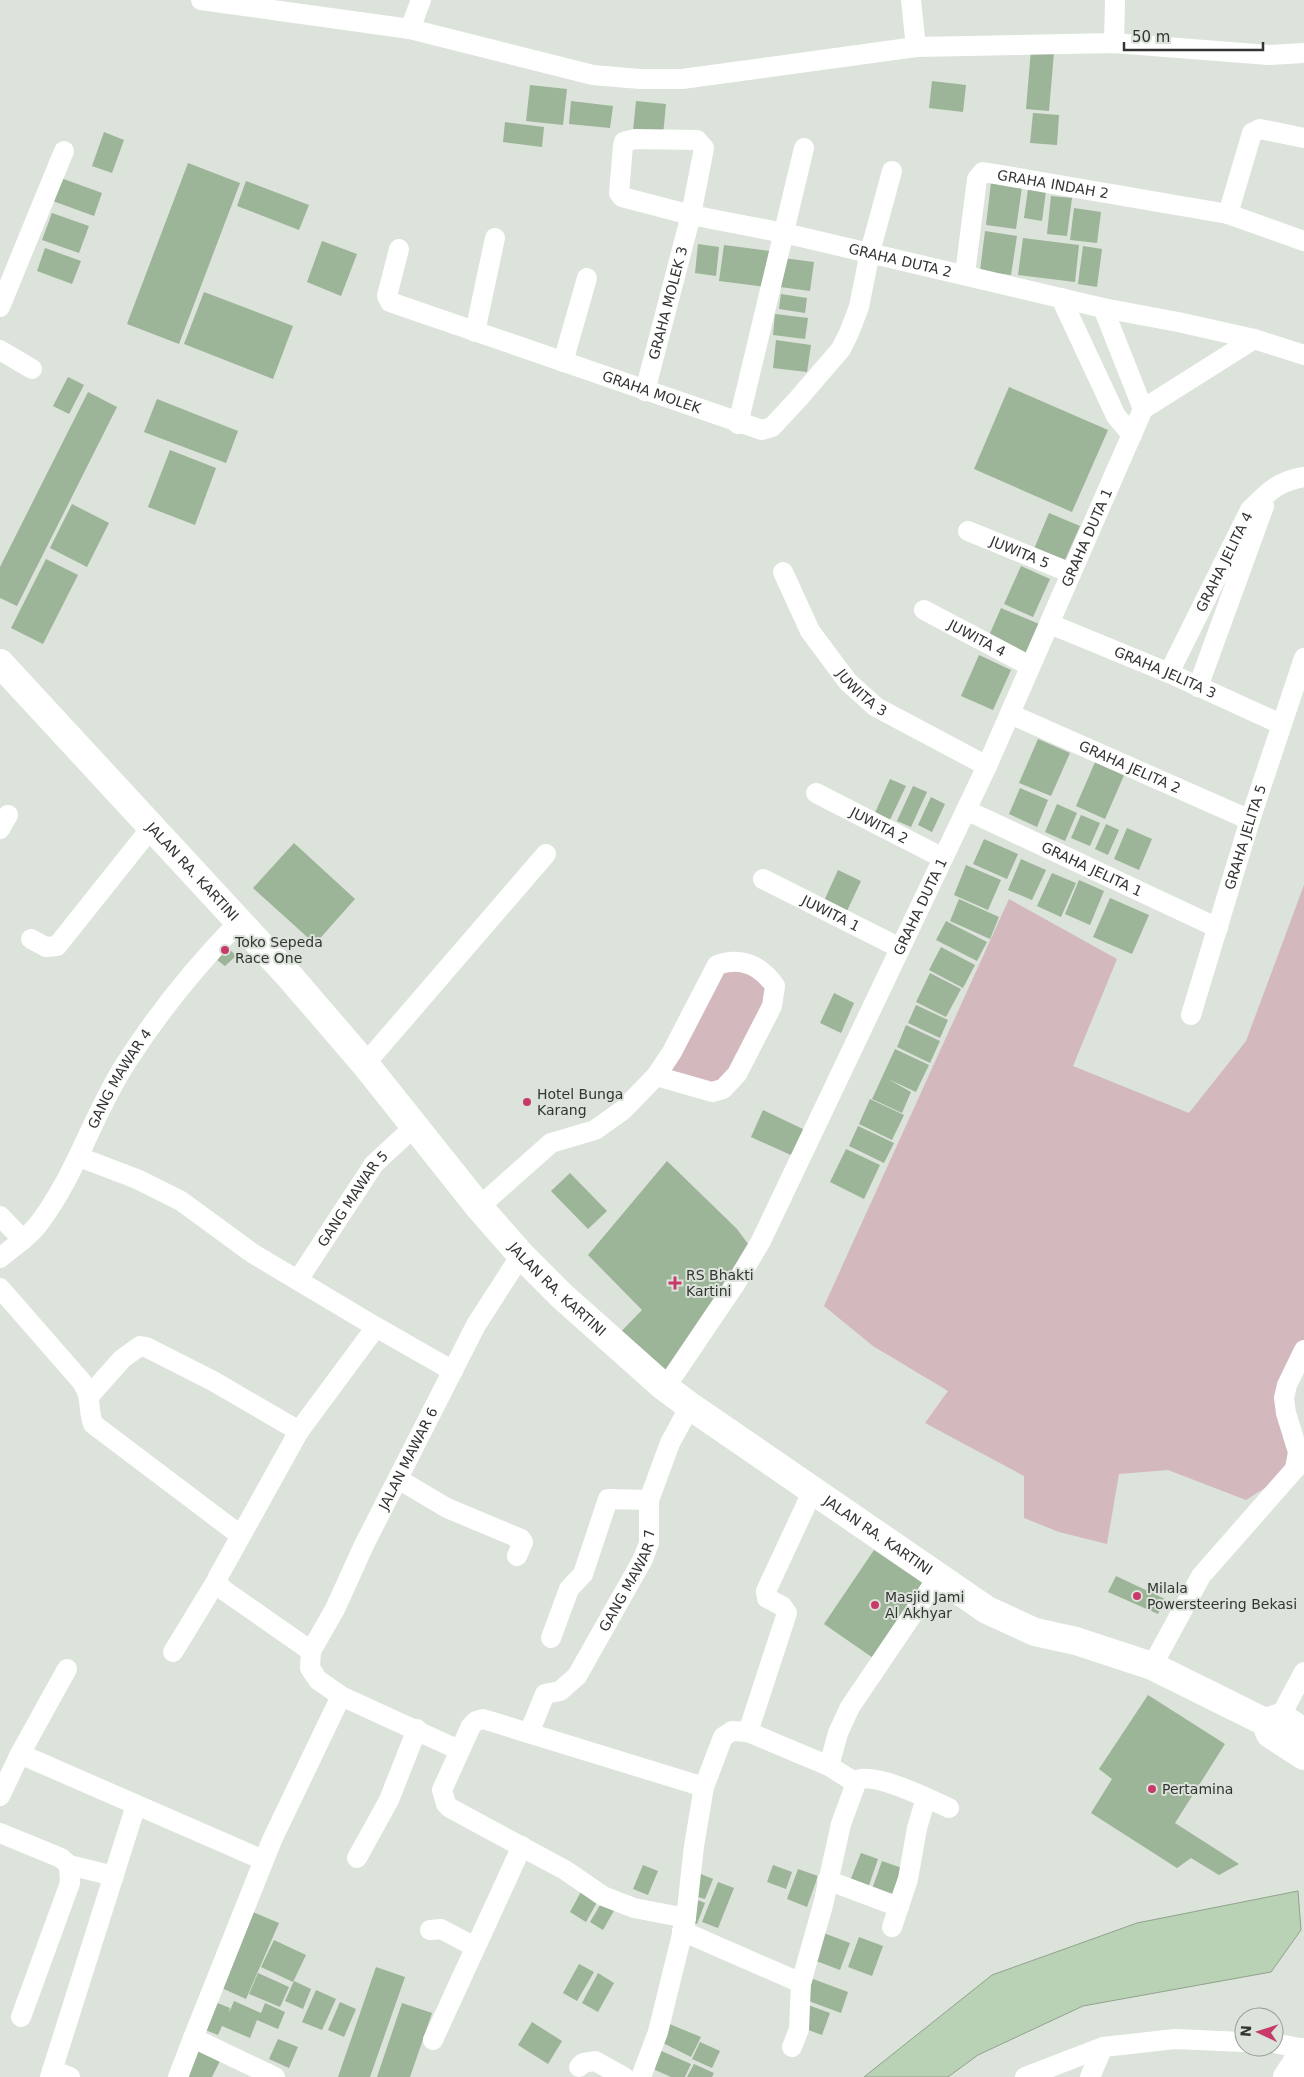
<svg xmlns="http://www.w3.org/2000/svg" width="1304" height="2077" viewBox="0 0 1304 2077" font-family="'DejaVu Sans',sans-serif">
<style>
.green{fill:#d3b8bd}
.water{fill:#b9d1b4;stroke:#91a28d}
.building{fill:#9cb497}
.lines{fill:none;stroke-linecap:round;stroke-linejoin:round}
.street{stroke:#fff;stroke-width:20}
.primary{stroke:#fff;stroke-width:28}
.poi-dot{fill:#c73a6a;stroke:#dce3db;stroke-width:2}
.labels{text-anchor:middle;stroke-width:4;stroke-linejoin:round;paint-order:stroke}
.street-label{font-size:14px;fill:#333532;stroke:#dce3db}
.poi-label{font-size:14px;fill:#333532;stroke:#dce3db;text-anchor:start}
</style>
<rect width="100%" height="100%" fill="#dce3db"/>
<!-- green -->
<g class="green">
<polygon points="1304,885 1304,1350 1287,1385 1295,1469 1246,1500 1168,1470 1119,1474 1107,1544 1059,1532 1024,1518 1024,1476 925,1423 948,1391 873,1346 824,1306 1009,899 1117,959 1073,1066 1189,1113 1246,1041"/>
<polygon points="731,960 775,986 723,1089 656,1076"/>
</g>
<!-- water -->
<polygon class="water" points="1298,1891 1301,1930 1271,1972 1083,2006 978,2055 948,2077 864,2077 992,1975 1137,1923"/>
<!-- building -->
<g class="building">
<polygon points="1031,50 1054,52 1049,111 1026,109"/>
<polygon points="932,81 966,85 963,112 929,108"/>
<polygon points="530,85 567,89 563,125 526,121"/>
<polygon points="571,101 613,106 610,128 569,124"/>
<polygon points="636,101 666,104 663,135 633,131"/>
<polygon points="1033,113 1059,115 1057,145 1030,143"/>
<polygon points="505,122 544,127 542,147 503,142"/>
<polygon points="104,132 124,140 112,173 92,166"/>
<polygon points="188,163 240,183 179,344 127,324"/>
<polygon points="58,177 102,193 94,216 50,200"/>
<polygon points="246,181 309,205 299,230 237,206"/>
<polygon points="991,183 1022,187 1016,229 986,225"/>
<polygon points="1028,189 1046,191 1042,221 1024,218"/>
<polygon points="1051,196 1072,198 1067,236 1047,234"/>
<polygon points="1074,208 1101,212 1097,243 1070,240"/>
<polygon points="52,213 89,226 79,253 42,240"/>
<polygon points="985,231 1017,236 1011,275 980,271"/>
<polygon points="1023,238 1079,245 1075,282 1018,275"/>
<polygon points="322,241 357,254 341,296 307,282"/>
<polygon points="698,244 719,247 716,276 695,273"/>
<polygon points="724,245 770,251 766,287 719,281"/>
<polygon points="1083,246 1102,249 1097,287 1078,284"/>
<polygon points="45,248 81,261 72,284 37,271"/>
<polygon points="783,258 814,262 810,291 780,287"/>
<polygon points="204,292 293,326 273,379 184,344"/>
<polygon points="781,294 807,298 805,313 779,309"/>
<polygon points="775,314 808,318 805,339 773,335"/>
<polygon points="776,340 811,345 807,372 773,368"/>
<polygon points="68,377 84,385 69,414 53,406"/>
<polygon points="1009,387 1108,430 1072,512 974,469"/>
<polygon points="88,392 117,407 17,606 0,598 0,567"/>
<polygon points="157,399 238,431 226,463 144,432"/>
<polygon points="170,450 216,468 195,525 148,507"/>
<polygon points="72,504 109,523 87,567 50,548"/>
<polygon points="1049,513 1080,526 1064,562 1034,549"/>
<polygon points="46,559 78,575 43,644 11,628"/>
<polygon points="1021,566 1050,579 1033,617 1004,604"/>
<polygon points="1001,608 1039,624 1025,657 987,640"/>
<polygon points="979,655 1011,670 993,710 961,696"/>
<polygon points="1038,739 1070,753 1051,796 1019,783"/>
<polygon points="1096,760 1125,773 1105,819 1076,806"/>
<polygon points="890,779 906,786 889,822 874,815"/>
<polygon points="913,786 927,792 911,827 897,821"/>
<polygon points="1020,788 1048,800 1037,827 1009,814"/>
<polygon points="931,797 945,804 932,832 918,825"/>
<polygon points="1057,804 1077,813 1065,841 1045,832"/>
<polygon points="1081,815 1100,823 1090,846 1071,838"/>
<polygon points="1106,824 1119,830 1108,855 1095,849"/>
<polygon points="1127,828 1152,839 1139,870 1114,859"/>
<polygon points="984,839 1018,854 1007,879 973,864"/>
<polygon points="294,843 355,899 315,944 253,888"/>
<polygon points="1021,859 1046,870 1032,900 1008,890"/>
<polygon points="966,865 1001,880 988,910 954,895"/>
<polygon points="838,870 861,881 847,911 824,901"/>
<polygon points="1052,873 1076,883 1061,917 1037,906"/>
<polygon points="1079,880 1104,891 1090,925 1065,914"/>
<polygon points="1110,898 1149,915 1132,954 1093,937"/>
<polygon points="959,899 999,917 990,939 950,921"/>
<polygon points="946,921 987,942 977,961 936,940"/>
<polygon points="225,944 236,956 225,966 213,957"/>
<polygon points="941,947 975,965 963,988 929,970"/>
<polygon points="930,973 961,989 946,1017 916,1002"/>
<polygon points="834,993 854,1003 841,1033 820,1023"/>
<polygon points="916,1005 948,1020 940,1038 908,1023"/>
<polygon points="906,1025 940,1041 930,1063 897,1047"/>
<polygon points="895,1049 929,1065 916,1092 888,1079 911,1092 902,1113 872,1099"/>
<polygon points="870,1099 904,1115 892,1140 859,1124"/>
<polygon points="763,1110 805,1130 793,1156 751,1137"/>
<polygon points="858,1126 894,1143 884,1163 849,1146"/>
<polygon points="846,1149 880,1165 864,1199 830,1182"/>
<polygon points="667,1161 737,1229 754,1252 663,1386 612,1341 642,1310 588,1255"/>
<polygon points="570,1173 607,1211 588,1229 551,1191"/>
<polygon points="874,1550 927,1586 876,1660 824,1624"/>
<polygon points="1116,1576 1165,1599 1158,1614 1108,1592"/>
<polygon points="1148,1695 1225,1744 1175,1823 1239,1864 1219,1875 1191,1858 1177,1868 1091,1813 1112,1779 1099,1769"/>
<polygon points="861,1853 878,1859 868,1888 850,1881"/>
<polygon points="882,1861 902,1868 891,1896 872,1889"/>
<polygon points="643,1865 658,1871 648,1895 633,1889"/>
<polygon points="773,1865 792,1872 786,1889 767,1882"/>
<polygon points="798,1869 818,1876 807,1907 787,1899"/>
<polygon points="696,1872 713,1879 705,1899 694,1896"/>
<polygon points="718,1882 734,1888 718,1928 702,1922"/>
<polygon points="583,1888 600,1897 586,1922 570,1912"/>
<polygon points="690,1897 705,1903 697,1924 688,1920"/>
<polygon points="603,1900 616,1907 603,1930 590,1922"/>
<polygon points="248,1910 279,1923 246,1999 215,1985"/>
<polygon points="821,1932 850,1943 840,1970 811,1959"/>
<polygon points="859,1937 883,1946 872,1976 848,1967"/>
<polygon points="274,1940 306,1955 293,1982 261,1967"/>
<polygon points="579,1964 594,1972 577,2001 563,1993"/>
<polygon points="376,1967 405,1977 370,2077 338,2077"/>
<polygon points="258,1973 289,1987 280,2007 249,1994"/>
<polygon points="598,1973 614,1983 598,2012 582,2003"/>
<polygon points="813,1979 848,1992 841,2013 806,2000"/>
<polygon points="294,1981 311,1989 303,2009 285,2001"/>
<polygon points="316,1990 336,1999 322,2030 302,2022"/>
<polygon points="210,2000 230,2008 229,2013 234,2001 261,2013 265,2003 285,2012 278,2029 257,2020 250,2038 222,2026 218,2035 198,2027"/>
<polygon points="340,2002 356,2009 344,2037 328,2030"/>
<polygon points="402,2003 432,2013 410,2077 377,2077"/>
<polygon points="808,2005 830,2013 822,2035 800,2027"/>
<polygon points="532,2022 562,2041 548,2064 518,2045"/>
<polygon points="667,2023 701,2037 691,2057 661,2042"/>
<polygon points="278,2039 298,2047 289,2068 269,2059"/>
<polygon points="700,2042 720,2051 712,2068 692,2059"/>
<polygon points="194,2048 220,2061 212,2077 180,2077"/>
<polygon points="659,2050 691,2064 685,2077 671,2077 651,2068"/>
<polygon points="694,2064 714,2073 712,2077 687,2077"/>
</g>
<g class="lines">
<!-- street -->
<g class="street">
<polyline points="201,0 410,29 593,75 640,79 682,79 916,47 1114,43 1269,55 1304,53"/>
<polyline points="911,0 916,47"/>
<polyline points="410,29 421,0"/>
<polyline points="1114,43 1115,0"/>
<polyline points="1228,214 1252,133 1260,129 1304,138"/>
<path id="s1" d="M399 249 387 296 390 302 762 430 772 427 798 399 841 349 849 333 859 307 870 252 892 171"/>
<path id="s2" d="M965 274 977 179 983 172 1228 214 1304 241"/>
<polyline points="1061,298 1116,416 1132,435"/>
<polyline points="0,307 64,151"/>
<polyline points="1103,308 1143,409"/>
<polyline points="475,332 495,238"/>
<polyline points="0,350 32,369"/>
<polyline points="563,362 587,278"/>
<path id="s3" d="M645 391 691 215 704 148 697 140 635 139 624 142 623 146 619 193 622 197 691 215 784 233 1103 308 1178 322 1254 339 1304 355"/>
<polyline points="738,424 804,148"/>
<path id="s4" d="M968 531 1071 573"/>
<path id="s5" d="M783 572 810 631 848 682 876 707 987 766"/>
<path id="s6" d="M924 610 1030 666"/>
<path id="s7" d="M1050 624 1169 673 1281 724"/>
<path id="s8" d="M1169 673 1250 510C1268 492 1278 481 1304 477"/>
<polyline points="1198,687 1264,506"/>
<path id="s9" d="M1010 714 1250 820"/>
<path id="s10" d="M816 793 943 858"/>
<path id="s11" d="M966 810 1218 928"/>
<polyline points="0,829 8,815"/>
<path id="s12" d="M763 879 900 948"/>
<polyline points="31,939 46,947 57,946 151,828"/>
<path id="s13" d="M1191 1015 1250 820 1304 658"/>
<polyline points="365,1064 546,854"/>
<polyline points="79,1157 137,1179 181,1201 252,1253 376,1327"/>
<path d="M479 1207 551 1143 595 1130 623 1110 656 1076 672 1052 717 965C741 956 761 966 775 986L772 1006 737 1074 723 1089 712 1092 656 1076"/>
<polyline points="0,1216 23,1240"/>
<path id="s14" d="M0 1258C12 1248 27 1238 37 1226 75 1177 92 1117 124 1066 157 1014 195 967 238 923"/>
<path id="s15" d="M298 1280 374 1164 415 1126"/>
<path d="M0 1288 82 1382C93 1399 87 1407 93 1424L240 1535"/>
<path id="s16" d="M665 1388 736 1283 761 1241 987 766 1143 409 1254 339"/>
<polyline points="90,1395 122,1359 140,1346 146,1347 213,1381 299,1431"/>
<polyline points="398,1479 447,1508 521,1539 523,1542 517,1556"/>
<polyline points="551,1638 569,1589 583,1574 608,1499 649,1500"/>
<polyline points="311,1651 225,1591 218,1584 218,1577 299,1431 376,1327 453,1371"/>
<polyline points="173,1652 217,1580"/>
<polyline points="1152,1666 1201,1576 1295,1469 1298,1452 1286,1413 1284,1398 1287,1385 1304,1350"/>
<polyline points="1274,1728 1304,1672"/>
<polyline points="748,1732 829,1766 856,1783 841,1824 823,1905 801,1983 799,2029 792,2047"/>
<path id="s17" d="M529 1733 545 1694 560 1691 577 1676 643 1559 649 1543V1500L670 1443 690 1406"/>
<path id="s18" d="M459 1750 341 1696 318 1680 310 1668 311 1651 335 1609 364 1545 476 1325 521 1255"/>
<polyline points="20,1754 263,1860"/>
<polyline points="829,1766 838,1733 850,1707 938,1577"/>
<path d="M855 1781C872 1770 931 1800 949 1808"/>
<polyline points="0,1796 20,1754 67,1669"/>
<polyline points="0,1833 61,1858 69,1865 70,1883 21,2017"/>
<polyline points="357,1858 389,1800 417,1729"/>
<polyline points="69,1865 114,1876"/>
<polyline points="827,1880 899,1907"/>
<polyline points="686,1918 634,1908 603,1896 565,1870 450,1808 446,1804 442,1790 471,1726 476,1721 483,1719 704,1787"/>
<polyline points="892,1927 908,1879 917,1828 926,1798"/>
<polyline points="430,1930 441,1929 475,1947"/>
<polyline points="682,1931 801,1983"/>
<polyline points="433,2040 522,1846"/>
<polyline points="1274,2043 1304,2049"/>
<polyline points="579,2067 583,2063 595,2061 624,2077"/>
<polyline points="52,2070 70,2077"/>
<polyline points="50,2077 136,1805"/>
<polyline points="178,2077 193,2038"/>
<polyline points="275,2077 193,2038 272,1840 341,1696"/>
<polyline points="641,2077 658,2032 686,1918 694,1846 704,1787 723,1737 732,1731 748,1732 787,1613 782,1606 767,1598 766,1591 813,1490"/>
<polyline points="1025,2077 1103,2047 1175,2039 1244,2042"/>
<polyline points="1090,2077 1103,2047"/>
</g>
<!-- primary -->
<g class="primary">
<path id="s19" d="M0 663 291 978 365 1064 479 1207 521 1255 562 1296 663 1386 690 1406 987 1610 1035 1632 1076 1641 1152 1666 1265 1722 1270 1734 1304 1756"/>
<polyline points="1265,1722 1281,1717 1304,1732"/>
<polyline points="1287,2077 1304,2052"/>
</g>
</g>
<!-- markers -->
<g class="poi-dot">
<circle cx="225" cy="950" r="5"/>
<circle cx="527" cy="1102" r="5"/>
<path d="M672.5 1275.5h5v5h5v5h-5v5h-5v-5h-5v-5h5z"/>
<circle cx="1137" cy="1596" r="5"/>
<circle cx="875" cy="1605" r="5"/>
<circle cx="1152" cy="1789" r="5"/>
</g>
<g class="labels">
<!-- street labels -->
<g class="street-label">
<text dy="5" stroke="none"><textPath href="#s2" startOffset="176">GRAHA INDAH 2</textPath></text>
<text dy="5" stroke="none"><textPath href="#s3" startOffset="676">GRAHA DUTA 2</textPath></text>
<text dy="5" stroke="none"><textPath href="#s3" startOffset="91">GRAHA MOLEK 3</textPath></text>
<text dy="5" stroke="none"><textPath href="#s1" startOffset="332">GRAHA MOLEK</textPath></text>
<text dy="5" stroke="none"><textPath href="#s16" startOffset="951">GRAHA DUTA 1</textPath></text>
<text dy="5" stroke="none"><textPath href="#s4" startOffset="56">JUWITA 5</textPath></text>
<text dy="5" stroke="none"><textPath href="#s8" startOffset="124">GRAHA JELITA 4</textPath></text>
<text dy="5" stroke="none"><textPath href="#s6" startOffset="60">JUWITA 4</textPath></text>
<text dy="5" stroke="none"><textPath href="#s7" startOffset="125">GRAHA JELITA 3</textPath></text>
<text dy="5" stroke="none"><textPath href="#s5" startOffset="146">JUWITA 3</textPath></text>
<text dy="5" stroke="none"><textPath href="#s9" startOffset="131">GRAHA JELITA 2</textPath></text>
<text dy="5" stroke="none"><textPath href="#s10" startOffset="71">JUWITA 2</textPath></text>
<text dy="5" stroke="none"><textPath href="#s13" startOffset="186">GRAHA JELITA 5</textPath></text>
<text dy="5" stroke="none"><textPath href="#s11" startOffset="139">GRAHA JELITA 1</textPath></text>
<text dy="5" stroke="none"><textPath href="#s19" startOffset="284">JALAN RA. KARTINI</textPath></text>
<text dy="5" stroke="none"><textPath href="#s16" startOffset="546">GRAHA DUTA 1</textPath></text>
<text dy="5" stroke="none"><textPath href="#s12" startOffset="76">JUWITA 1</textPath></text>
<text dy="5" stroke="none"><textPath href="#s14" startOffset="218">GANG MAWAR 4</textPath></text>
<text dy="5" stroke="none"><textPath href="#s15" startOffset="98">GANG MAWAR 5</textPath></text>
<text dy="5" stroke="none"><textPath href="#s19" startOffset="839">JALAN RA. KARTINI</textPath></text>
<text dy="5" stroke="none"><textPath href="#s18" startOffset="405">JALAN MAWAR 6</textPath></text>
<text dy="5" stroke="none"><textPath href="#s19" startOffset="1244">JALAN RA. KARTINI</textPath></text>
<text dy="5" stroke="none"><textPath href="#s17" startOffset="189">GANG MAWAR 7</textPath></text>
</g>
<!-- poi labels -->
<g class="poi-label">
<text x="235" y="947">Toko Sepeda<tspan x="235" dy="16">Race One</tspan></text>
<text x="537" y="1099">Hotel Bunga<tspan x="537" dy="16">Karang</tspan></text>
<text x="686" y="1280">RS Bhakti<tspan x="686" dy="16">Kartini</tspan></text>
<text x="1147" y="1593">Milala<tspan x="1147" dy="16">Powersteering Bekasi</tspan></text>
<text x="885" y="1602">Masjid Jami<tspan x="885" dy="16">Al Akhyar</tspan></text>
<text x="1162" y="1794">Pertamina</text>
</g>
</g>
<!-- north arrow -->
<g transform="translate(1259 2032) rotate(274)"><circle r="24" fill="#dce3db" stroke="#989d97"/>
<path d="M0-4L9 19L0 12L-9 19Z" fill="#c73a6a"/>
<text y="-8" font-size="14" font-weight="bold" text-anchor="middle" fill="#333532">N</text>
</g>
<!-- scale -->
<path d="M1124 42v8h139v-8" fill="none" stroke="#333532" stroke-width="2.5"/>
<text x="1132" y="42" font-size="15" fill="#333532" stroke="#dce3db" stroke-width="4" paint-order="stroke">50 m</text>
</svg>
